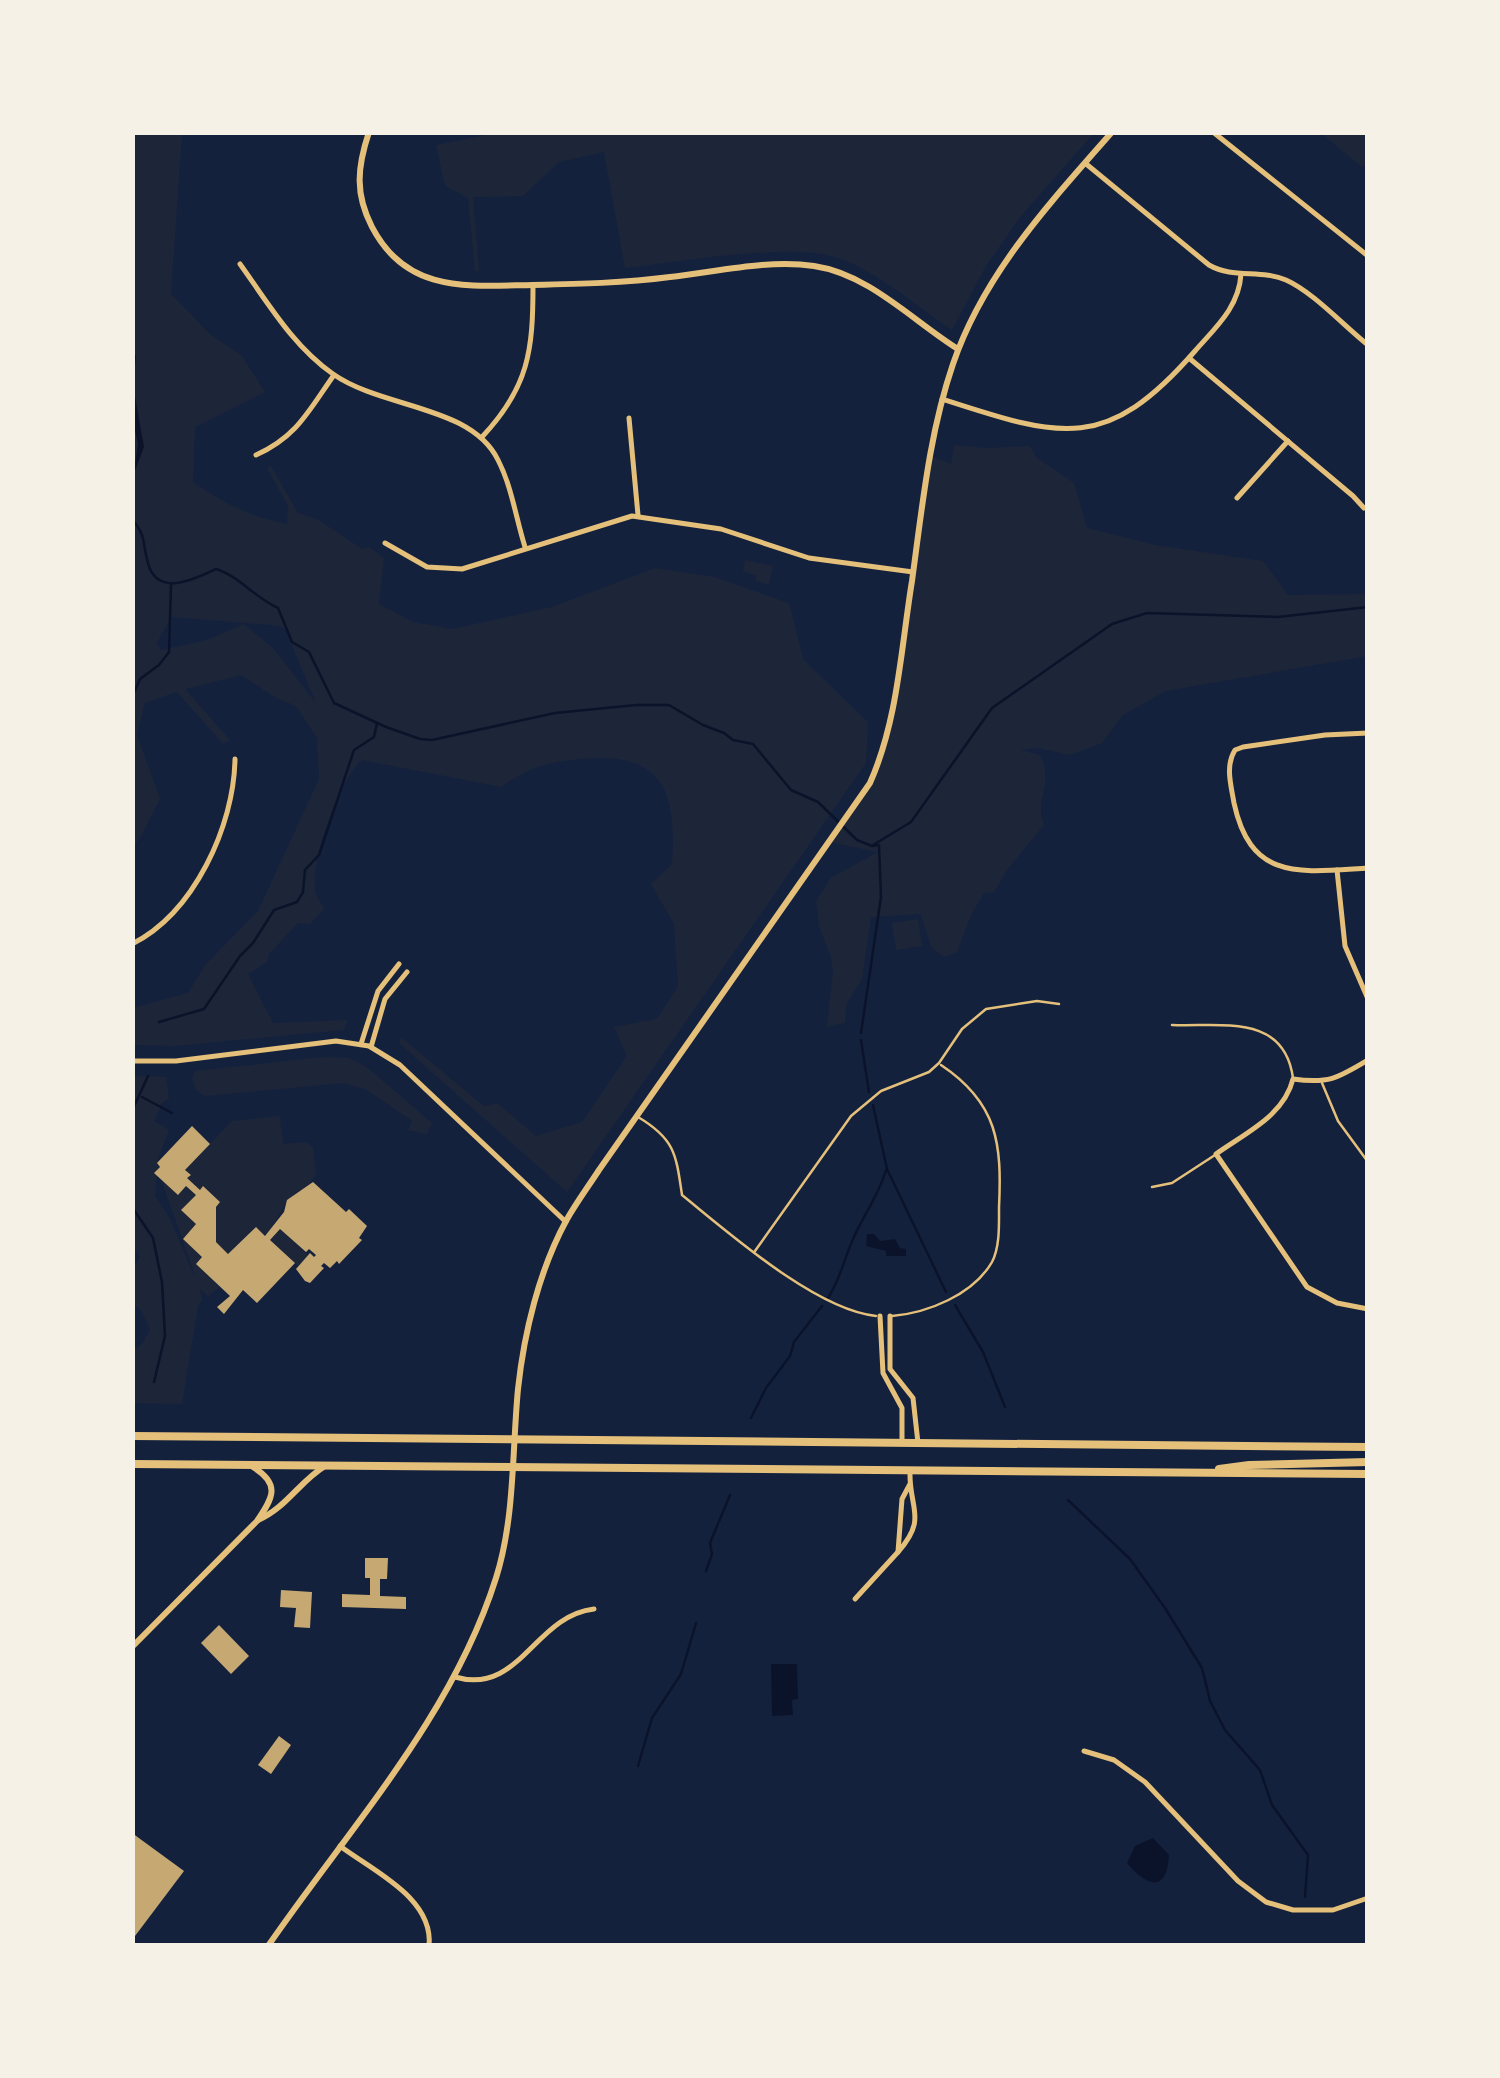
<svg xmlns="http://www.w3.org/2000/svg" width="1500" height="2078" viewBox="0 0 1500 2078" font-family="Ubuntu,sans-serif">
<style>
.green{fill:#1d2539;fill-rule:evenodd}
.water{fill:#0b132b}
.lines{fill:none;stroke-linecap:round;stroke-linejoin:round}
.stream{stroke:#0b132b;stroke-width:2.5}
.building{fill:#c6a872}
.service{stroke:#e5c07b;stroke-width:2.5}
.minor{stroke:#e5c07b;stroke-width:5}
.tertiary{stroke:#e5c07b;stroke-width:6}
.secondary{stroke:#e5c07b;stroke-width:6}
.primary{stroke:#e5c07b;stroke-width:8}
</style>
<rect width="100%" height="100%" fill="#14213d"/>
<!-- green -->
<g class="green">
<path d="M133 133H182L171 294 210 334 242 356 265 392 195 427 193 482C223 503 251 517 287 524L288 506 267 468 271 466 298 513 319 520 362 549 369 547 384 558 379 604 413 622 452 629 552 607 655 568 714 577 789 603 803 659 868 722 866 763 567 1192 399 1043 401 1037 484 1106 497 1103 536 1136 582 1122 627 1056 614 1027 657 1019 678 986 674 924 651 884 672 864C677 791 663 751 581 759 544 763 532 766 501 787L362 760C339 779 308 866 316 895 318 900 322 904 324 909L310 924 298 923 269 954 267 962 248 974 273 1023 348 1020 344 1030 175 1046 133 1045V1008L188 993 206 964 258 911 319 779 317 738 296 706 276 698 241 675 185 689 230 740 223 744 177 692 145 703 137 735 160 799 140 838 133 846ZM171 617 280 626 285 629 316 703 273 648 244 624 207 640 161 650 157 643Z"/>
<path d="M496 133V132L1094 133 1021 216 986 266 952 330C917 306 880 274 841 259 793 241 679 262 625 268L604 152 559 162 523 196 473 197 479 271H475L468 198 445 186 436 145Z"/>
<polygon points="1321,133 1367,133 1367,164 1362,167"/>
<path d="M954 445 987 448 1030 446 1037 458 1074 483 1087 528 1156 545 1263 561 1288 595 1367 594V656L1166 691 1123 715 1102 743 1070 755 1038 748 1021 750 1040 755C1055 786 1033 798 1044 825L1007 870 994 892 984 893 972 913 957 952 944 957 932 948 920 914 871 917 862 979 846 1005 845 1023 827 1027 833 972 831 957 819 926 816 901 831 878 878 852 829 842 859 801 888 734 931 456 951 464Z"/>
<polygon points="745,560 773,566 769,585 755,581 756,575 743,572"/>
<polygon points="918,919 922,946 896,950 892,923"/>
<polygon points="324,1057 349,1058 368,1068 432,1123 427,1134 408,1130 412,1121 367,1090 343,1083 205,1096 196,1090 192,1079 195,1071"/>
<path d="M133 1076 166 1077 169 1098 162 1103 154 1121 169 1130 158 1159 155 1197C175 1219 181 1251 196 1278L161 1179 178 1195 186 1186 196 1195 182 1210 196 1224 183 1239 202 1257 196 1264 220 1287 208 1296 200 1289 202 1300 198 1306 182 1404 133 1403V1351L143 1343 150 1329 141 1310 133 1304V1269L140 1257 133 1246Z"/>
<path d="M280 1116 283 1144 306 1142 313 1147 316 1174 307 1188C285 1194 281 1218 265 1236L255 1227 228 1254 216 1242V1207L220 1201 204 1187 200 1190 187 1178 190 1174 185 1170 232 1121Z"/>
<polygon points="280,1229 308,1255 298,1266 270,1240"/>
</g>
<!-- water -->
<g class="water">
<polygon points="133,349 136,357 133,385 144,447 133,476 138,444 133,421"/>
<polygon points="867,1234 874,1234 880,1241 895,1239 900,1248 906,1249 906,1256 886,1256 886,1251 866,1246"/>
<polygon points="771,1664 797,1664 798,1699 792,1700 793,1715 772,1716"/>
<path d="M1153 1838 1169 1855C1167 1894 1146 1886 1127 1863L1135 1846Z"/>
</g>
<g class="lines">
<!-- stream -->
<g class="stream">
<path d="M132 519C147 537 142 543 148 563 157 598 195 579 216 569 239 576 255 598 278 608L292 642 309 652 334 703 386 727 420 739 432 740 555 713 636 705H669L703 725 724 733 733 740 753 744 791 790 818 802 857 840 872 846 879 845 881 897 861 1033"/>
<polyline points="132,697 140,679 159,665 169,652 171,585"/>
<polyline points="132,758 132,763"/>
<polyline points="132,783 132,797"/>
<polyline points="873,845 911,822 992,708 1112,624 1147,613 1278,617 1368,607"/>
<polyline points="159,1022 204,1009 240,956 253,943 274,910 297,902 303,892 305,870 319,855 354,750 374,737 377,723"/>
<polyline points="861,1040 869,1092"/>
<polyline points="142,1097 172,1113"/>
<polyline points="873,1105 887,1169 946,1292"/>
<polyline points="132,1111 148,1076"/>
<polyline points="132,1207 153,1238 162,1282 165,1336 154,1382"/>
<path d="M828 1298C841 1278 844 1258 854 1237 864 1214 879 1195 886 1170"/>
<polyline points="955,1305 983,1352 1005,1407"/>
<polyline points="751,1418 766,1388 790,1356 794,1342 822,1306"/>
<polyline points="1068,1500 1130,1559 1165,1608 1202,1668 1210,1701 1225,1730 1260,1770 1272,1805 1308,1855 1305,1897"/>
<polyline points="706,1571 712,1554 710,1543 730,1495"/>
<polyline points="638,1766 652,1718 681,1674 696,1623"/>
</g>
</g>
<!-- building -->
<g class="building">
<polygon points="192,1126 210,1144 185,1170 191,1175 187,1178 200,1190 203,1186 220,1202 216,1207 216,1242 228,1254 256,1227 265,1236 284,1212 287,1200 313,1182 346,1212 349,1209 367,1226 359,1238 362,1240 339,1264 337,1261 330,1268 324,1263 321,1266 324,1268 310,1283 305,1281 296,1269 310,1253 314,1257 316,1255 309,1249 306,1252 280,1229 270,1240 295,1263 257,1303 243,1290 224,1314 217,1307 230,1296 196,1264 202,1257 183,1239 196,1224 181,1210 196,1195 186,1186 178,1195 154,1173 160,1167 157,1163"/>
<polygon points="365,1558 388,1558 387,1579 380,1579 380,1596 406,1597 406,1609 342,1607 342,1594 370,1595 370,1578 365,1578"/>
<polygon points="281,1590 312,1592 310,1628 294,1627 296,1608 280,1607"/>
<polygon points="219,1625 249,1656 231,1674 201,1643"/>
<polygon points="279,1736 291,1745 271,1774 258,1765"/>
<polygon points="132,1833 184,1871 132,1940"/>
</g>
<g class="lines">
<!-- service -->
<g class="service">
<path d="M1172 1025C1222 1027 1284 1013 1293 1078"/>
<polyline points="1322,1083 1338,1121 1368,1162"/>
<path d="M638 1117C675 1139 676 1154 682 1195 729 1233 816 1310 876 1316"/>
<polyline points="1152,1187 1172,1183 1215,1155"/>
<polyline points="755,1251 851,1116 881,1091 929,1072 939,1063 962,1029 986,1009 1037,1001 1059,1004"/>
<path d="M892 1316C927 1313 973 1295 992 1262 1000 1247 999 1224 999 1208 1002 1144 998 1103 941 1065"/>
</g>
<!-- minor -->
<g class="minor">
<polyline points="1213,132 1368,256"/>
<path d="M1085 163 1209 265C1233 279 1261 269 1286 280 1313 292 1344 326 1368 345"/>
<path d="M240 264C268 303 293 346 333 374 383 409 471 405 498 460 512 487 516 519 525 547"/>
<polyline points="1189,358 1353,496 1364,508"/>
<path d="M942 399C1062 438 1106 453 1195 351 1216 327 1239 307 1241 274"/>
<polyline points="629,418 638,515"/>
<path d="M482 437C529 387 533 350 533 285"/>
<path d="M256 455C297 437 309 410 334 375"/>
<polyline points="1237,498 1288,441"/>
<polyline points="385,543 427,567 462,569 632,516 721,529 809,558 913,572"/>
<path d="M1368 733 1325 735 1243 747 1235 750C1225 766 1231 785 1234 803 1251 882 1301 872 1368 868"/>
<polyline points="1337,870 1345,946 1368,999"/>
<path d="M132 944C194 913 234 826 235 759"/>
<polyline points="361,1044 378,991 399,964"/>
<polyline points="371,1047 385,999 407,972"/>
<path d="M1368 1060C1338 1078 1329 1084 1293 1079 1284 1116 1245 1133 1216 1154L1307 1287 1337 1303 1368 1309"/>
<polyline points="132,1061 176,1061 336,1041 369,1046 400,1065 566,1222"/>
<polyline points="880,1316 883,1373 902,1408 902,1443"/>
<polyline points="890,1316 890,1369 913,1398 918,1443"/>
<path d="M910 1484 902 1499 898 1552C928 1518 909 1509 910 1472"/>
<polyline points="855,1599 898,1552"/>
<path d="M455 1677C520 1696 534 1616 594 1609"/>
<polyline points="1084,1751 1114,1760 1145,1782 1238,1881 1266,1902 1293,1910 1333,1910 1368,1898"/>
<path d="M340 1846C373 1871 434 1898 429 1946"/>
</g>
<!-- tertiary -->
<g class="tertiary">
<path d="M258 1520C286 1508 300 1481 325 1466"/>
<path d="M132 1647 257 1521C273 1498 281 1484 253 1467"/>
</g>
<!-- secondary -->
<g class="secondary">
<path d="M369 132C357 168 355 194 372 227 407 294 468 286 533 285 579 284 624 283 670 277 716 272 768 259 814 266 869 274 913 321 958 349"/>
<path d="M268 1946C350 1827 452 1717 496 1578 515 1518 512 1451 518 1389 524 1333 539 1271 566 1221 576 1203 588 1187 599 1170L870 783C898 720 901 648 912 581 922 509 929 434 953 364 984 273 1050 203 1112 132"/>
</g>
<!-- primary -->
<g class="primary">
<polyline points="132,1436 1368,1447"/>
<polyline points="132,1464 1368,1474"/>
<polyline points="1219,1469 1249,1465 1368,1462"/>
</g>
</g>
<!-- border -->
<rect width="1500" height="2078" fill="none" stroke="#f6f1e7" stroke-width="270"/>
</svg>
